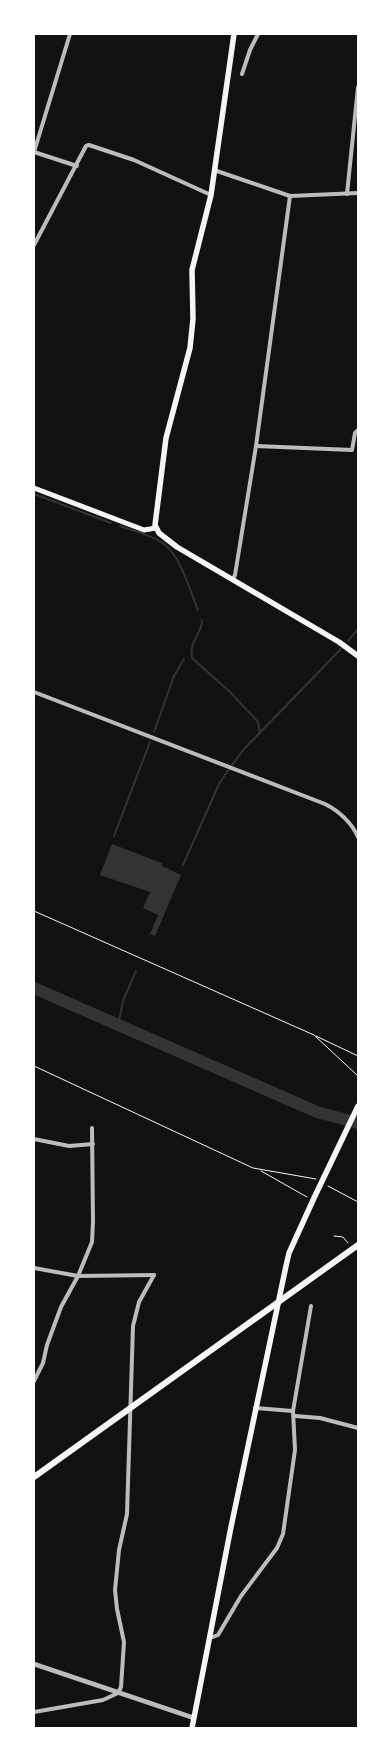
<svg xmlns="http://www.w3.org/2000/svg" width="392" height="1762" viewBox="0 0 392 1762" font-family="'Archivo Narrow',sans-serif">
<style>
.water{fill:#333}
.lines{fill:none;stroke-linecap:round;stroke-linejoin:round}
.stream{stroke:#333;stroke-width:2}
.river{stroke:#333;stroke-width:12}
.path{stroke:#f5f5f5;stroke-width:1}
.minor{stroke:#bcbcbc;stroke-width:4}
.tertiary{stroke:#bcbcbc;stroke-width:4.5}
.secondary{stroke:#f5f5f5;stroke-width:5}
.primary{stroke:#f5f5f5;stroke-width:5.5}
.trunk{stroke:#f5f5f5;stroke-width:6}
</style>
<rect width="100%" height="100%" fill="#111"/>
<!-- water -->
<polygon class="water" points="112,844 162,863 162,866 181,875 155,936 150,934 158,915 143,908 150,892 100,875"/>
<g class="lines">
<!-- stream -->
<g class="stream">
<polyline points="34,494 111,523"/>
<path d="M120 526C134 531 152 535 164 544 180 555 190 591 198 610"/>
<path d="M202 620C202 635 189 639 192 658L230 692 258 722 260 733"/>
<polyline points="348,641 358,629"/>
<polyline points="154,732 174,676 184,659"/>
<polyline points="114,836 150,742"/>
<polyline points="183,865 219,784 229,769 244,749 341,649"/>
<polyline points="118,1026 123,1001 136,971"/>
</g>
<!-- river -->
<polyline class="river" points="34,988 317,1112 358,1123"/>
<!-- path -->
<g class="path">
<polyline points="34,911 314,1035 358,1076"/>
<polyline points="316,1036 358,1056"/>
<polyline points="34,1066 253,1168 316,1179"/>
<polyline points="261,1171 307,1197"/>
<polyline points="328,1186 358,1202"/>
<polyline points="334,1236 343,1237 348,1243"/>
</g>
<!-- minor -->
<g class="minor">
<polyline points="242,74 250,50 258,34"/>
<polyline points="34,152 70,34"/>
<polyline points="34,152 77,166"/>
<polyline points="214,170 290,196 358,193"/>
<polyline points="347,194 358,87"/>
<polyline points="34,245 86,146 89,145 134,160 211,195"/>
<polyline points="256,446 352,450 355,433 358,430"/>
<polyline points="233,579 235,575 256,446 290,196"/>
<path d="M34 692 325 804C339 811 352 823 358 837"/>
<polyline points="34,1139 69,1146 93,1144"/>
<polyline points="34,1268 78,1276 154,1275"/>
<polyline points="34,1381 43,1363 47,1345 61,1307 78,1276 92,1242 93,1222 92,1128"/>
<polyline points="255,1408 293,1411"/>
<polyline points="295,1416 320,1418 358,1428"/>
<polyline points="210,1638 218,1635 241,1596 277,1548 283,1534 295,1450 293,1411 311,1306"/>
<polyline points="34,1712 103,1700 118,1693 121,1687 124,1642 117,1609 115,1590 119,1550 127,1514 133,1326 139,1302 154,1275"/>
</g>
<!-- tertiary -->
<polyline class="tertiary" points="34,1664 194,1718"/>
<!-- secondary -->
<polyline class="secondary" points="34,488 144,530 156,528"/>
<!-- primary -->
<g class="primary">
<polyline points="234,34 211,195 192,270 193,319 190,348 166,438 155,525 159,533 177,547 339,642 358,656"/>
<polyline points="192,1728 231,1527 286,1266 289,1253 314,1198 358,1106"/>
</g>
<!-- trunk -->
<polyline class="trunk" points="34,1477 358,1245"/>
</g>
<!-- border -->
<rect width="392" height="1762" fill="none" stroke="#ffffff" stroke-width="70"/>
</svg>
